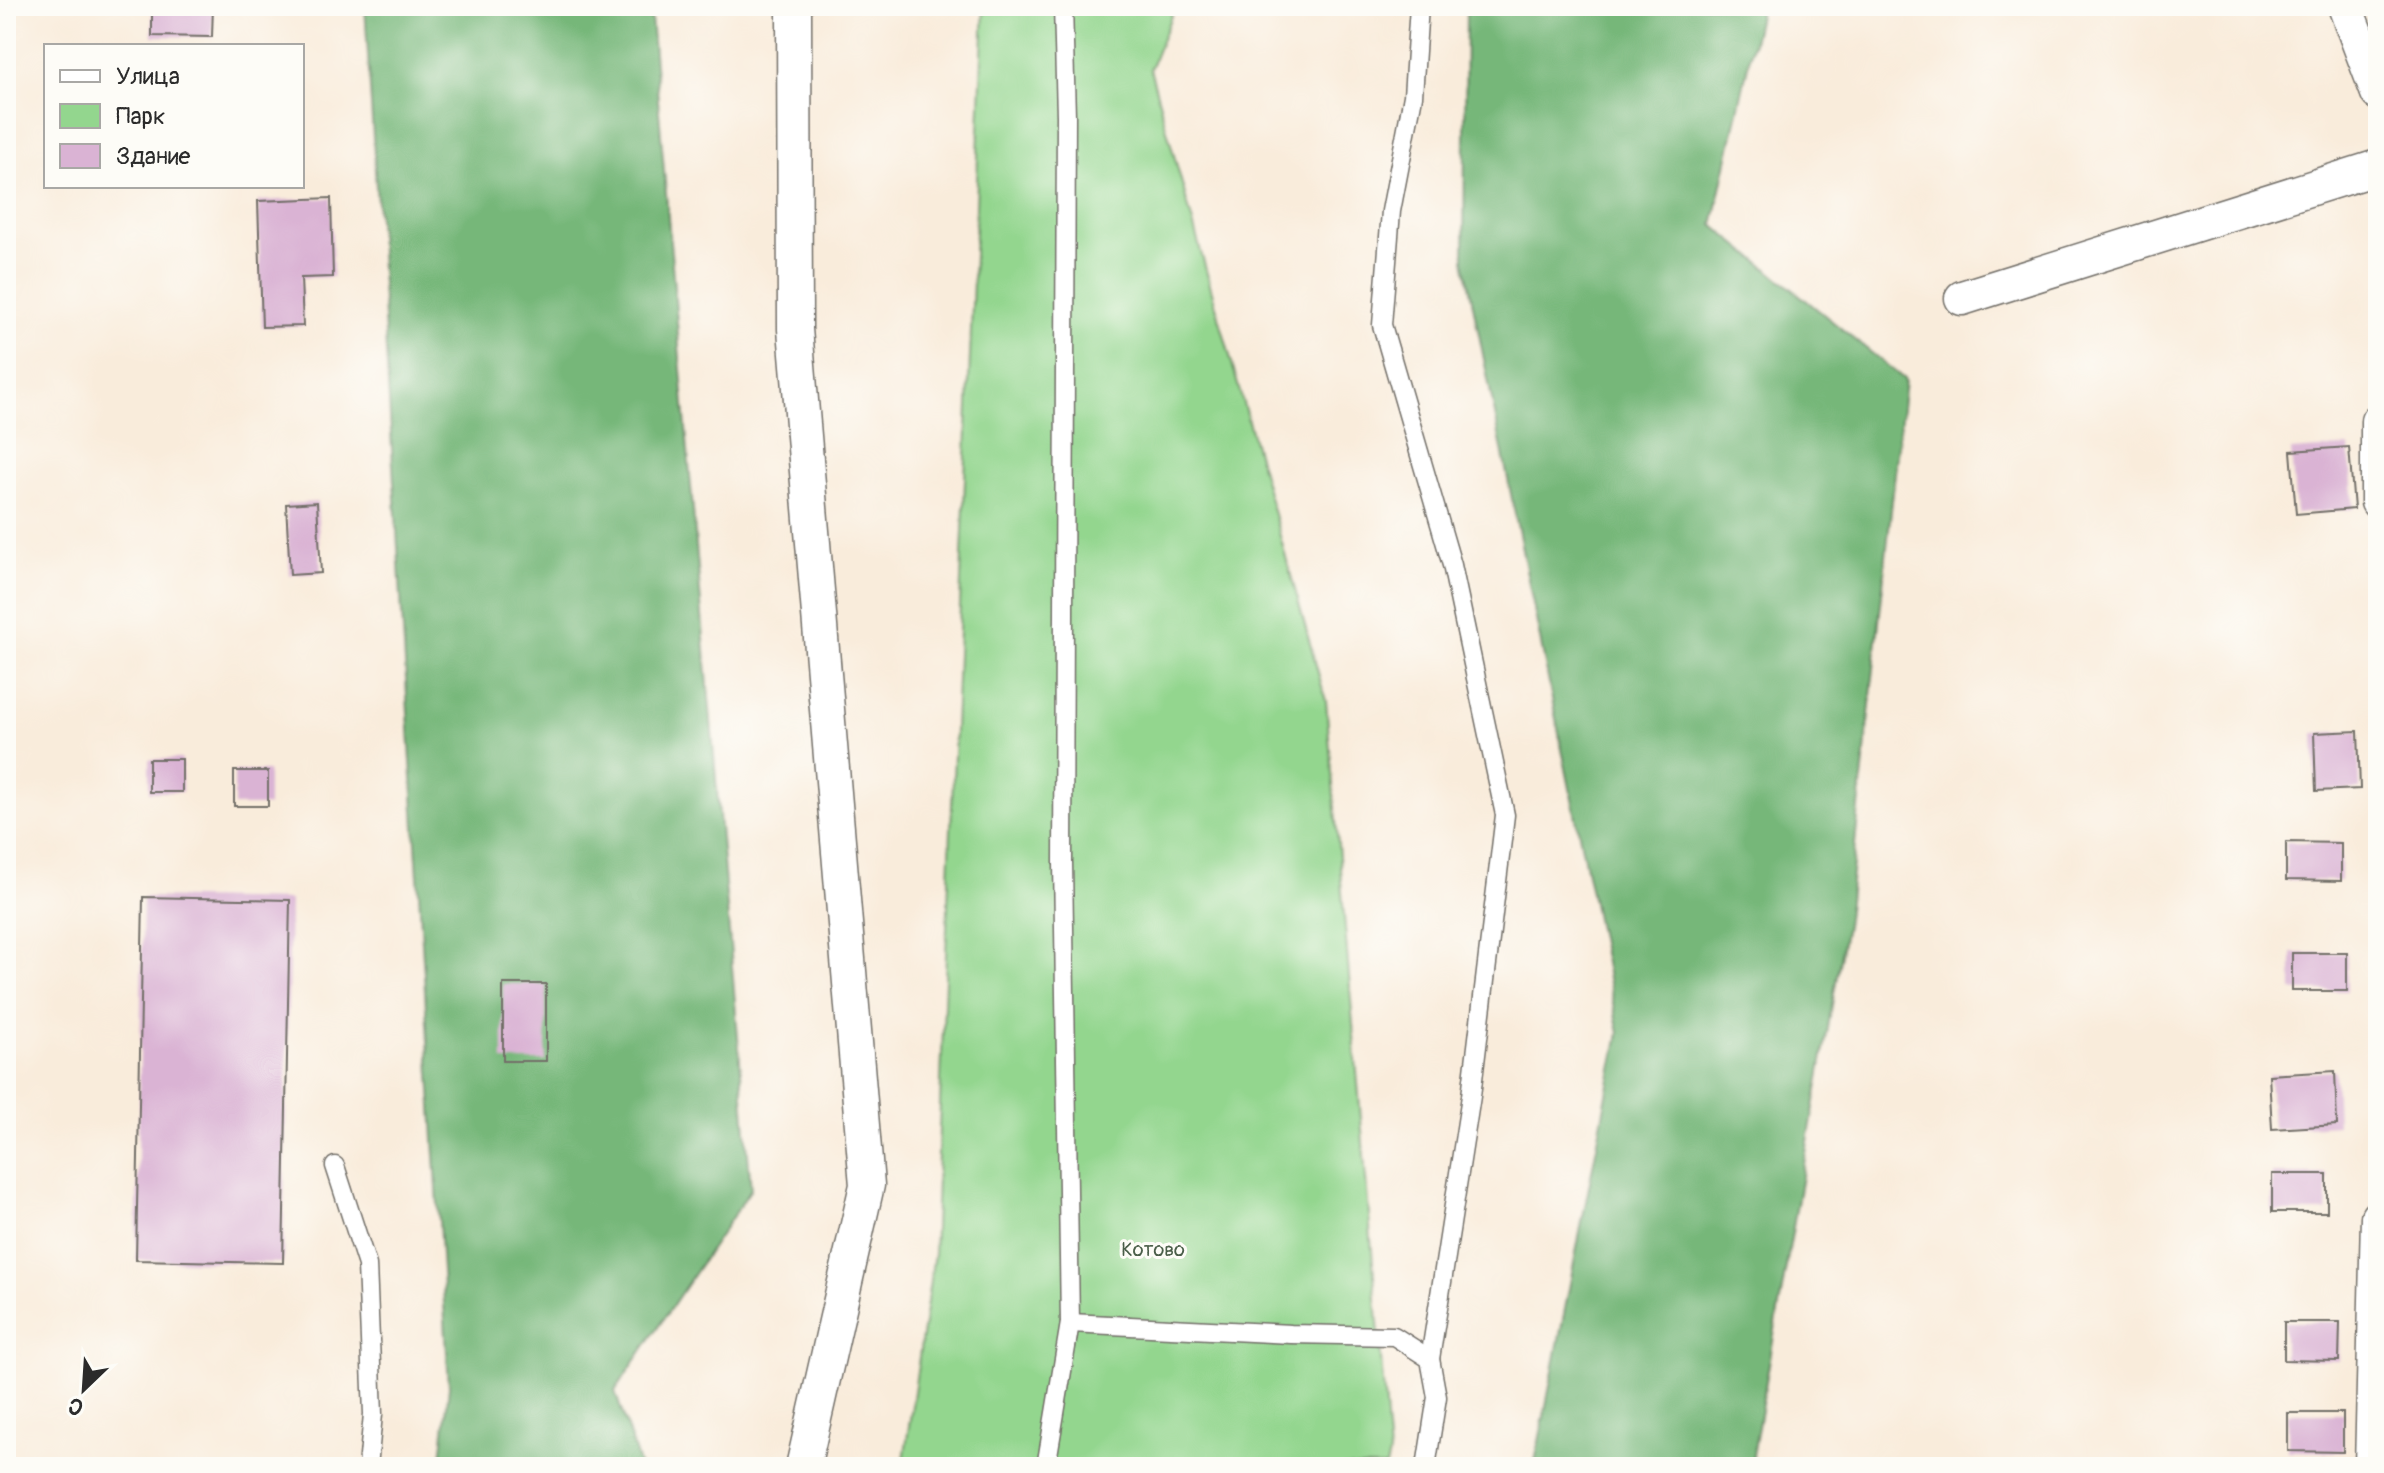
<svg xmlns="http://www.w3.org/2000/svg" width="2384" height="1473" viewBox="0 0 2384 1473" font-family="Pangolin,sans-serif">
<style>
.green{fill:#93d68e;stroke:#5f805c;stroke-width:2}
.forest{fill:#76b779;stroke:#507152;stroke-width:2}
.building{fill:#dab3d4}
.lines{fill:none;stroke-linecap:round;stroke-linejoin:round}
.service-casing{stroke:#736f69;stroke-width:21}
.minor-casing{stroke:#736f69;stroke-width:37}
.service{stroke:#fff;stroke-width:18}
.minor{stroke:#fff;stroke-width:34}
.labels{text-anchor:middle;stroke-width:6;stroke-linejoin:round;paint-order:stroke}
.park-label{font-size:20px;fill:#4a5e49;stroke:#fdfcf7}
</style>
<rect width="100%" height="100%" fill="#fdfcf7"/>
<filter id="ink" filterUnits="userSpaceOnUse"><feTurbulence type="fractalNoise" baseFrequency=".0125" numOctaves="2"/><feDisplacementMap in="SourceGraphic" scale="16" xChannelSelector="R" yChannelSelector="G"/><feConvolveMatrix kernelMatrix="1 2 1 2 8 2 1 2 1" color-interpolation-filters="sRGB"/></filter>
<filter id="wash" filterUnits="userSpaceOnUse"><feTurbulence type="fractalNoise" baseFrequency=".006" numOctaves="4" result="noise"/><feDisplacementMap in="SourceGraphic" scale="32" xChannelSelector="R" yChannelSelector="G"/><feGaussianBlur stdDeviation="1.8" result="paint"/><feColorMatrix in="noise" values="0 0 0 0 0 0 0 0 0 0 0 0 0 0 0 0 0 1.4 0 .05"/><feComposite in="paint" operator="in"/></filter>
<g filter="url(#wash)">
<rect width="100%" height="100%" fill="#f9ecdb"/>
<!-- green -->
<polygon class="green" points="984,6 1175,6 1150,69 1326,701 1389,1454 1386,1467 903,1467 934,1254"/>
<!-- forest -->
<g class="forest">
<polygon points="365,6 650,6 751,1189 615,1391 640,1467 440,1467 449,1386"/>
<polygon points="1466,6 1761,6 1713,225 1905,380 1847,919 1751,1467 1534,1467 1619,1033 1464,260"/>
</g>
<g id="blocks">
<!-- building -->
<g class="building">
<polygon points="152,6 213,6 212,37 152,36"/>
<polygon points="331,198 333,277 301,278 303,326 262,327 258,201"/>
<polygon points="2349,447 2354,509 2296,514 2291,451"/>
<polygon points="317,502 321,573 290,575 286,504"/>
<polygon points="2358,731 2360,789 2316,791 2314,733"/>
<rect x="149" y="759" width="33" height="33"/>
<rect x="234" y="771" width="34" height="35"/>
<polygon points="2286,842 2341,843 2341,881 2286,880"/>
<polygon points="143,897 290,900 283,1263 136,1260"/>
<rect x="2292" y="953" width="55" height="38"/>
<rect x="503" y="984" width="43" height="77"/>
<polygon points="2335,1071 2337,1125 2272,1129 2269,1075"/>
<rect x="2272" y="1174" width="55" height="38"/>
<polygon points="2284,1322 2340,1322 2339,1361 2284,1360"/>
<polygon points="2288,1413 2343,1413 2343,1452 2288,1451"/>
</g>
</g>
</g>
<g filter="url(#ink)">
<use href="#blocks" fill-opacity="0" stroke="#736f69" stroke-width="2"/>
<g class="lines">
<defs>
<g id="service">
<polyline points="1419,6 1413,96 1391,211 1382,325 1452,565 1505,815 1471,1096 1430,1359"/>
<polyline points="335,1166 367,1265 373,1414 368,1467"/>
<polyline points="1070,1323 1291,1334 1394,1336 1430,1359 1437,1397 1426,1467"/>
<polyline points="1046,1467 1070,1323 1063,862 1066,116 1063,6"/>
</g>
<g id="minor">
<polyline points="794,6 795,329 867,1185 803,1467"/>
<polyline points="2345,6 2378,93"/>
<polyline points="1962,298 2378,167"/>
<polyline points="2378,421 2378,502"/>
<polyline points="2372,1467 2378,1217"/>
</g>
</defs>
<!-- service casing -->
<use href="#service" class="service-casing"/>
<!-- minor casing -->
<use href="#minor" class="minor-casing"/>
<!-- service -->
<use href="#service" class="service"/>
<!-- minor -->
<use href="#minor" class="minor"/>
</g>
</g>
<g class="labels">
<!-- park labels -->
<g class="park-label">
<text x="1153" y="1256">Котово</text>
</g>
</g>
<!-- margin -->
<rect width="2384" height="1473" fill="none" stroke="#fdfcf7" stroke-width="32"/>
<!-- legend -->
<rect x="44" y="44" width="260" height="144" fill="#fdfcf7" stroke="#a9a8a5" stroke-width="2"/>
<rect x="60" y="70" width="40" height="12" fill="#ffffff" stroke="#a9a8a5" stroke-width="2"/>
<text x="116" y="84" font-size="24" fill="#2b2b2b">Улица</text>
<rect x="60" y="104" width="40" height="24" fill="#93d68e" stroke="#a9a8a5" stroke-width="2"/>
<text x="116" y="124" font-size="24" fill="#2b2b2b">Парк</text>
<rect x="60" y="144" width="40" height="24" fill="#dab3d4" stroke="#a9a8a5" stroke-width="2"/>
<text x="116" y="164" font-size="24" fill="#2b2b2b">Здание</text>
<!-- north arrow -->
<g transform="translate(84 1389) rotate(205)" stroke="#fdfcf7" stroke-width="6" paint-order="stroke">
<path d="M0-6L14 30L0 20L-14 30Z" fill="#2b2b2b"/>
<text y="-12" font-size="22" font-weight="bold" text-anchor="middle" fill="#2b2b2b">С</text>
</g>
</svg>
